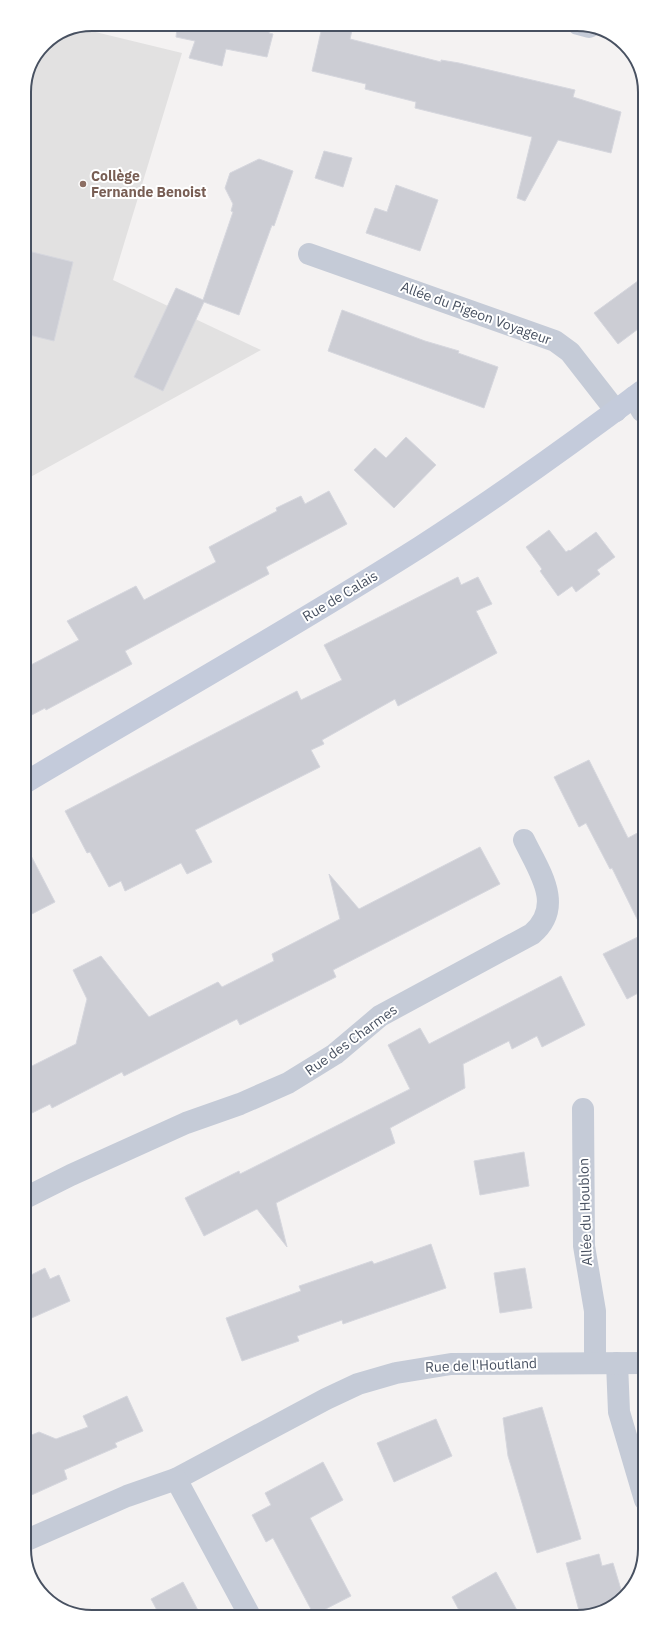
<svg xmlns="http://www.w3.org/2000/svg" width="669" height="1641" viewBox="0 0 669 1641" font-family="'IBM Plex Sans',sans-serif">
<style>
.education{fill:#e2e1e1}
.building{fill:#cccdd4;stroke:#d6d7de}
.lines{fill:none;stroke-linecap:round;stroke-linejoin:round}
.street{stroke:#c5cbd7;stroke-width:22}
.secondary{stroke:#c4cbdb;stroke-width:22}
.education-dot{fill:#8d6e63;stroke:#fff;stroke-width:1.5}
.labels{text-anchor:middle;stroke-width:4;stroke-linejoin:round;paint-order:stroke}
.education-label{font-size:14px;font-weight:bold;fill:#785e54;stroke:#fff;text-anchor:start}
.street-label{font-size:14px;fill:#485161;stroke:#fff}
.rim{fill:none;stroke:#485161;stroke-width:2}
</style>
<rect width="100%" height="100%" fill="#f4f2f2"/>
<!-- education -->
<polygon class="education" points="66,29 83,29 182,53 113,280 261,350 25,480 24,88 44,44"/>
<!-- building -->
<g class="building">
<polygon points="353,26 350,39 441,62 441,60 459,63 575,90 573,97 621,112 611,153 558,140 525,201 517,198 532,137 415,108 416,102 365,89 366,84 312,71 322,27"/>
<polygon points="270,27 269,33 273,34 267,57 226,49 222,66 189,58 195,41 176,37 177,28"/>
<polygon points="324,151 352,158 343,187 315,178"/>
<polygon points="259,159 293,171 274,226 272,225 239,315 204,302 163,391 134,377 176,288 203,300 233,212 231,211 233,204 225,188 230,173"/>
<polygon points="396,185 438,200 420,251 366,233 375,208 387,212"/>
<polygon points="24,250 73,262 54,341 25,334"/>
<polygon points="642,278 642,326 618,344 594,313"/>
<polygon points="342,310 425,341 459,351 458,353 498,367 484,408 328,351"/>
<polygon points="406,437 436,465 394,508 354,470 375,448 386,458"/>
<polygon points="329,491 347,524 266,567 269,574 125,651 132,664 46,710 45,708 26,718 25,668 79,640 67,621 136,586 144,600 216,562 209,547 277,511 276,508 301,496 305,504"/>
<polygon points="549,530 566,552 569,550 570,551 596,532 615,557 597,570 600,574 576,592 572,586 558,596 540,571 542,569 526,547"/>
<polygon points="458,577 461,585 478,577 492,604 476,611 497,653 398,706 395,699 322,740 324,744 311,750 320,767 195,830 212,862 187,874 181,863 125,891 121,881 109,887 90,852 87,853 65,811 297,691 301,700 342,680 324,645"/>
<polygon points="589,760 628,838 643,830 644,933 612,868 610,869 586,823 579,827 554,777"/>
<polygon points="26,846 55,902 26,917"/>
<polygon points="480,847 500,884 333,970 336,977 240,1025 237,1019 124,1076 122,1072 52,1108 50,1104 26,1116 26,1069 76,1044 87,999 73,970 101,956 149,1017 218,982 222,987 274,961 272,954 340,919 329,874 359,909"/>
<polygon points="644,934 644,990 627,999 603,954"/>
<polygon points="561,976 585,1025 542,1047 537,1036 512,1049 509,1041 463,1064 465,1088 390,1128 395,1143 276,1203 287,1247 257,1209 204,1236 185,1198 239,1171 240,1174 410,1089 388,1045 420,1028 429,1044"/>
<polygon points="524,1152 529,1186 480,1195 474,1161"/>
<polygon points="431,1244 446,1288 343,1324 342,1320 297,1336 299,1341 242,1361 226,1318 301,1291 299,1286 372,1261 374,1264"/>
<polygon points="45,1268 50,1279 59,1275 70,1301 27,1320 27,1277"/>
<polygon points="525,1268 532,1308 500,1313 494,1273"/>
<polygon points="127,1396 143,1431 115,1443 117,1447 64,1470 67,1479 27,1497 27,1437 39,1432 56,1439 88,1427 83,1416"/>
<polygon points="542,1407 581,1539 537,1553 508,1456 503,1418"/>
<polygon points="436,1419 452,1456 394,1482 377,1443"/>
<polygon points="323,1462 343,1500 310,1518 351,1596 314,1615 273,1538 266,1542 252,1515 271,1505 265,1493"/>
<polygon points="599,1554 602,1566 613,1563 623,1596 599,1613 580,1614 566,1563"/>
<polygon points="496,1572 519,1614 461,1614 452,1597"/>
<polygon points="183,1582 201,1616 160,1616 151,1599"/>
</g>
<g class="lines">
<!-- street -->
<g class="street">
<polyline points="578,24 589,27"/>
<polyline points="309,254 555,341 570,352 616,411"/>
<polyline points="634,397 642,411"/>
<polyline points="583,1109 584,1246 595,1311 595,1363"/>
<path d="M27 1197 71 1175 186 1123 240 1104 288 1083 335 1054 380 1016 532 934C565 906 539 871 524 840"/>
<polyline points="617,1363 619,1412 645,1500"/>
<polyline points="176,1479 326,1399 358,1384 396,1373 451,1364 645,1363"/>
<polyline points="27,1540 127,1496 176,1479 250,1616"/>
</g>
<!-- secondary -->
<path class="secondary" d="M26 782C157 704 291 629 420 547 496 498 570 445 642 391"/>
</g>
<!-- markers -->
<circle class="education-dot" cx="83" cy="184" r="4"/>
<g class="labels">
<!-- education labels -->
<g class="education-label">
<text x="91" y="181">Collège<tspan x="91" dy="16">Fernande Benoist</tspan></text>
</g>
<!-- street labels -->
<g class="street-label">
<text transform="translate(476 313) rotate(20)" y="5">Allée du Pigeon Voyageur</text>
<text transform="translate(340 596) rotate(-31)" y="5">Rue de Calais</text>
<text transform="translate(351 1040) rotate(-36)" y="5">Rue des Charmes</text>
<text transform="translate(585 1212) rotate(-92)" y="5">Allée du Houblon</text>
<text transform="translate(481 1365) rotate(-2)" y="5">Rue de l'Houtland</text>
</g>
</g>
<!-- crop -->
<path d="M0 0H669V1641H0ZM92 31H577A61 61 0 0 1 638 92V1549A61 61 0 0 1 577 1610H92A61 61 0 0 1 31 1549V92A61 61 0 0 1 92 31Z" fill="#fff" fill-rule="evenodd"/>
<path class="rim" d="M92 31H577A61 61 0 0 1 638 92V1549A61 61 0 0 1 577 1610H92A61 61 0 0 1 31 1549V92A61 61 0 0 1 92 31Z"/>
</svg>
